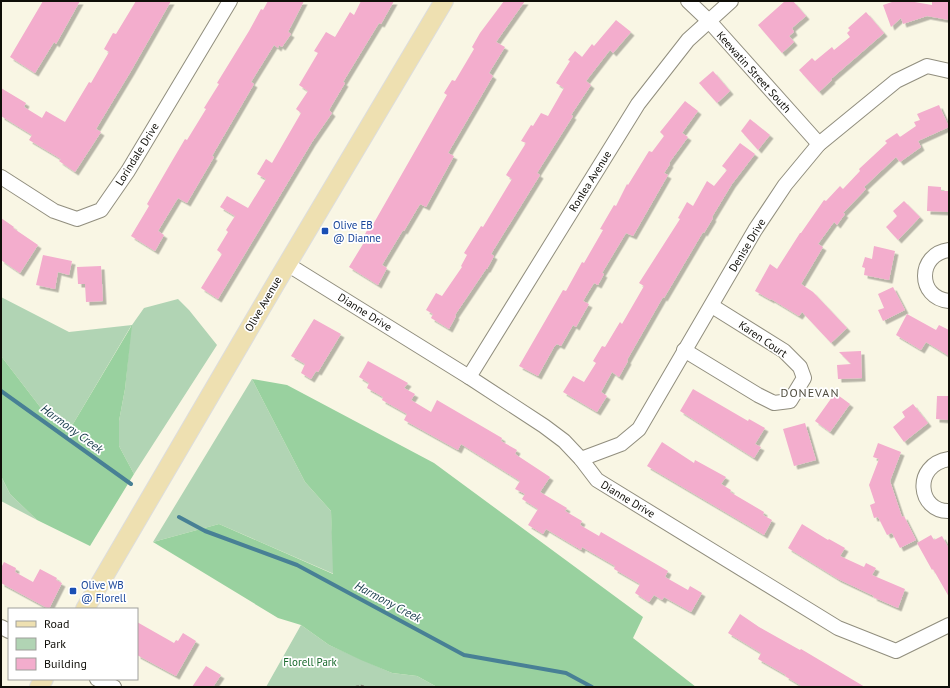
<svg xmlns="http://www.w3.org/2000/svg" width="950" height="688" viewBox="0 0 950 688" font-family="'PT Sans',sans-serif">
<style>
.green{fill:#b1d4b4}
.forest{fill:#99d19f}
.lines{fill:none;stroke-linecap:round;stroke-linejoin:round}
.stream{stroke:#488095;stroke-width:4}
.building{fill:#f3adcd;filter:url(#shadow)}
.minor-casing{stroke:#918e7e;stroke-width:16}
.major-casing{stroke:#dddddc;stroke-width:20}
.path{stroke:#8b897d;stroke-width:2.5;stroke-dasharray:3 2;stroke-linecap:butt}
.minor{stroke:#fff;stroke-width:14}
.major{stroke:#eee0b1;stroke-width:18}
.transit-dot{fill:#1a4fb4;stroke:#fff;stroke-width:1.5}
.labels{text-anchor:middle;stroke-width:3.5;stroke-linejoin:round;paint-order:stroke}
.street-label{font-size:11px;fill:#0f0e08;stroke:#fff}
.transit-label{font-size:11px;fill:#164399;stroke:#fff;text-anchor:start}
.park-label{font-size:11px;fill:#18692c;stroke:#fff}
.neighbourhood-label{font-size:12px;letter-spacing:1px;fill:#4d4a3c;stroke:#fff}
.water-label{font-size:12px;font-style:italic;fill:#183c4b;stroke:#fff}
</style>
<defs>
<filter id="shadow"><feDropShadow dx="3.5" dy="3.5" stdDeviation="0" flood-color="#0004"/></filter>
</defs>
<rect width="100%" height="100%" fill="#f9f6e4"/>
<!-- green -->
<g class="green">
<polygon points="1,297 69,332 132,325 144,308 178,299 189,310 217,345 134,474 119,446 119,421 125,389 131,326 73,424 44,412 1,356"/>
<polygon points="252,379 305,482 331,511 334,574 219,524 153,542"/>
<polygon points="1,476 10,494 37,520 1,501"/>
<polygon points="301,625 329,645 392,673 417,676 437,687 266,687"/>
</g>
<!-- forest -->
<g class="forest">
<polygon points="132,325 125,389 119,421 119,446 134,474 90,546 37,520 10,494 1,476 1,356 44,412 73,424"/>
<polygon points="252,379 287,385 434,463 643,617 633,638 696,687 437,687 417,676 392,673 361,660 329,645 301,625 278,618 153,542 219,524 333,574 331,511 305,482"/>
</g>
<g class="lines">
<!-- stream -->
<g class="stream">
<polyline points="1,391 131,484"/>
<polyline points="179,517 205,531 297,565 464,655 566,673 592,687"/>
</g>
</g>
<!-- building -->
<g class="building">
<polygon points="43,1 80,1 56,44 54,42 35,73 10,57"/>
<polygon points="136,1 171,1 131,71 96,129 101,132 75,172 59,161 61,159 29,140 32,135 1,116 1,88 26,103 24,107 42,118 46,111 65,122 89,82 91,83 109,52 104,49 113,33 116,34"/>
<polygon points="268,1 304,1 288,32 291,34 282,47 279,45 278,48 274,45 251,82 254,84 212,156 214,157 187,203 178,198 158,231 164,235 155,251 131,236 149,206 147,204 172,161 185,139 187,140 206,109 204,108 219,84 217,83 249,31 261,9 263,10"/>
<polygon points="361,1 394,1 381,24 379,23 343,82 345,83 329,110 332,113 312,142 218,299 201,288 222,254 217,250 228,232 226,230 235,216 220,207 227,196 248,208 266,179 257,174 266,159 272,163 301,113 296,109 308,91 299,85 318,53 314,51 326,32 335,37 350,12 354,15"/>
<polygon points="504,1 525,1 496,42 505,47 489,73 493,76 448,153 454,156 426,207 420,204 404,231 403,230 382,265 387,268 378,285 349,267 363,244 360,243 369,227 371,228 447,95 444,93 452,80 455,81 474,49 472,47 480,33"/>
<polygon points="785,1 793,1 806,16 792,28 794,32 789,36 794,42 782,53 758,25"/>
<polygon points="895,1 909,1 932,5 932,1 949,2 949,20 927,16 903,24 901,18 891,27 883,5"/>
<polygon points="866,12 884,33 831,79 832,80 819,92 799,70 812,58 815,61 832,47 834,50 850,37 847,33 850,30 848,28"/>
<polygon points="616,20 631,32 613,53 610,50 586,81 591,85 571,115 573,116 537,173 540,175 491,254 494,256 487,269 486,269 455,315 456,316 449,329 431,318 433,314 426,310 436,293 442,296 462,267 461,266 467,255 464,253 481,226 483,227 512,179 506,175 526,143 521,141 531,125 533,126 541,113 548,116 564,88 556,83 570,61 568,60 575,51 582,57 592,44 594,46"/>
<polygon points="713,71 730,91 717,103 699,83"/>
<polygon points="685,101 698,111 682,133 688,137 669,163 670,164 664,173 668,175 633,236 626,233 602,273 604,274 598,285 594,283 583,301 589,304 576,327 573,325 561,346 557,344 554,347 538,376 519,366 563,290 566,291 582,262 584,263 603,230 600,229 614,205 616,206 627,184 628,185 649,151 652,152 664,136 660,132"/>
<polygon points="939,105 949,127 918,141 921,147 900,162 896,157 864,187 866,189 843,213 845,214 837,225 834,222 818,244 823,247 801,284 813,292 847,328 831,343 802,312 799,316 771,299 771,300 755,291 770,264 777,269 800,233 801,233 824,200 826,201 840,186 843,189 860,171 859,169 887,143 885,141 897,133 900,137 916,126 914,122 920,120 917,114"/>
<polygon points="750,119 770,135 758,150 741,131"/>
<polygon points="740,143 755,154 732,184 712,217 713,218 704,233 703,232 664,298 663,297 627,360 628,361 619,377 612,372 601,392 607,396 597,412 563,392 573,376 584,382 596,363 593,361 602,346 605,347 620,322 622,324 644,286 639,283 680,219 678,218 687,202 693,206 707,181 714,186 727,170 722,166"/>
<polygon points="928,186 941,187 941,191 949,191 949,212 927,211"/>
<polygon points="904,201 920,217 898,240 886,227 897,216 893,211"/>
<polygon points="1,218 14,227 13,228 38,245 20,273 1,260"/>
<polygon points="874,246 895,251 889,280 864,275 865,268 862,267 865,257 872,259"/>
<polygon points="43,255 72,261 69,275 58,272 55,289 36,285"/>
<polygon points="101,266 103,301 86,302 85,284 78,284 77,267"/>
<polygon points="893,287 905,310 883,321 878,310 884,308 878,294"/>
<polygon points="907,314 936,330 939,325 949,330 949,356 926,342 921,350 896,335"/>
<polygon points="314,319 341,334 318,372 316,371 311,379 301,373 305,364 291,356"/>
<polygon points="861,351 862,378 838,379 837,365 851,364 839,352"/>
<polygon points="368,361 408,383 404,388 415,394 411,400 431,412 437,400 502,438 501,441 517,450 515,454 550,477 540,492 567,508 565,511 582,521 580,525 599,536 601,532 668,571 665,577 688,590 690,586 702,593 691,612 664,597 662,600 654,595 649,602 635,593 640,584 614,569 615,566 582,547 581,550 546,529 543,534 528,525 538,509 522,499 525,494 515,489 520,481 461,444 458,450 404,420 407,414 382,400 383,397 367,388 369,383 359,377"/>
<polygon points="693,389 748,421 749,419 765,428 755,444 761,447 754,458 680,411"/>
<polygon points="835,393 850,404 830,432 815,421"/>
<polygon points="937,396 949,396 949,420 936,419"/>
<polygon points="913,404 928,423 904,442 893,427 905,417 902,412"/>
<polygon points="805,423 816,460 794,466 783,429"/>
<polygon points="662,442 694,463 695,460 726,477 721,484 731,490 730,492 764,512 763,515 772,520 764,535 647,466"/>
<polygon points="878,443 901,452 890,481 902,517 904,516 916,540 900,548 892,533 887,535 878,517 874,518 870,505 875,503 869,485 879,459 873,457"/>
<polygon points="802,524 828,540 829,539 845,548 840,556 864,567 866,563 876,568 872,575 905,589 898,608 873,597 874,596 838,579 788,548"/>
<polygon points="931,535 934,540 942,536 949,549 949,597 933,569 932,570 917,543"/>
<polygon points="4,562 16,568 15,572 33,582 40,569 57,578 56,580 62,583 49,609 1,583 1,568"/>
<polygon points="740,614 759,627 800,650 801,649 865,687 803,687 785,676 786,675 758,659 761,653 728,633"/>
<polygon points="137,622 174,643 176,640 178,641 183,633 196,641 176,676 137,655"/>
<polygon points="206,666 221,675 213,687 192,687"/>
</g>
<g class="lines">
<defs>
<g id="minor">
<polyline points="688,1 709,21 819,144"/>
<polyline points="1,177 54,211 77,219 101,210 128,171 230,1"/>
<path d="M949 250C917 254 917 298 949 301"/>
<polyline points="287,264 469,377 544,426 564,441 581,459 597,480 838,628 896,651 949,625"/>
<polyline points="684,350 758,395 774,403 790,401 804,378 800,367 784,351 712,306"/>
<polyline points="469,377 638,104 688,40 731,1"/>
<polyline points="581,459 621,444 639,429 755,230 785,185 819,144 896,81 927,66 949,71"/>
<path d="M949 459C912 465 918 512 949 511"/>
<polyline points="1,627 9,631"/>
<polyline points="97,679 114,687"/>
</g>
<g id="major">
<polyline points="85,609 276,283 444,1"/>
<polyline points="39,687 44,679"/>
</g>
</defs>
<!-- minor casing -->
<use href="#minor" class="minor-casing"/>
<!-- major casing -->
<use href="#major" class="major-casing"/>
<!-- path -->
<polyline class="path" points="356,687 361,686 365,687"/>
<!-- minor -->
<use href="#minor" class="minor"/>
<!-- major -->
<use href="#major" class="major"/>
</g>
<!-- markers -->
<g class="transit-dot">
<rect x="321" y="227" width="8" height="8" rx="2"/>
<rect x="69" y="587" width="8" height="8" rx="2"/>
</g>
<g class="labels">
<!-- street labels -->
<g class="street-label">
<text transform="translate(754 72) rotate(48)" y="4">Keewatin Street South</text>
<text transform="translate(137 154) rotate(-58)" y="4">Lorindale Drive</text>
<text transform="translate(590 181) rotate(-58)" y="4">Ronlea Avenue</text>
<text transform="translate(747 245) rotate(-59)" y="4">Denise Drive</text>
<text transform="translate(263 304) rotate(-60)" y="4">Olive Avenue</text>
<text transform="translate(365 312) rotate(32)" y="4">Dianne Drive</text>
<text transform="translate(763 339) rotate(34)" y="4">Karen Court</text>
<text transform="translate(628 499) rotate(31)" y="4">Dianne Drive</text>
</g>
<!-- transit labels -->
<g class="transit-label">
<text x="333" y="229">Olive EB<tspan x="333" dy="13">@ Dianne</tspan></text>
<text x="81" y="589">Olive WB<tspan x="81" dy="13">@ Florell</tspan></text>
</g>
<!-- park labels -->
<g class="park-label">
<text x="310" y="666">Florell Park</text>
</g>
<!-- neighbourhood labels -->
<g class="neighbourhood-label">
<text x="810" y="397">DONEVAN</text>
</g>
<!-- water labels -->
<g class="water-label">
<text transform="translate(72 429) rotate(36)" y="4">Harmony Creek</text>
<text transform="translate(388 602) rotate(28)" y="4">Harmony Creek</text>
</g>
</g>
<!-- border -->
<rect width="950" height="688" fill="none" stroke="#0f0e08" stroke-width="4"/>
<!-- legend -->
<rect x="8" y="608" width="130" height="72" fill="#ffffff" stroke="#9f9f9c"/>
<rect x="16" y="621" width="20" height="6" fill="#eee0b1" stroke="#9f9f9c"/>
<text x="44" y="628" font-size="12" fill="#0f0e08">Road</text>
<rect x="16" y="638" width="20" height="12" fill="#b1d4b4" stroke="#9f9f9c"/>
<text x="44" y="648" font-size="12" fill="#0f0e08">Park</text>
<rect x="16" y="658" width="20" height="12" fill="#f3adcd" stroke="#9f9f9c"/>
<text x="44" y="668" font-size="12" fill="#0f0e08">Building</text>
</svg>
